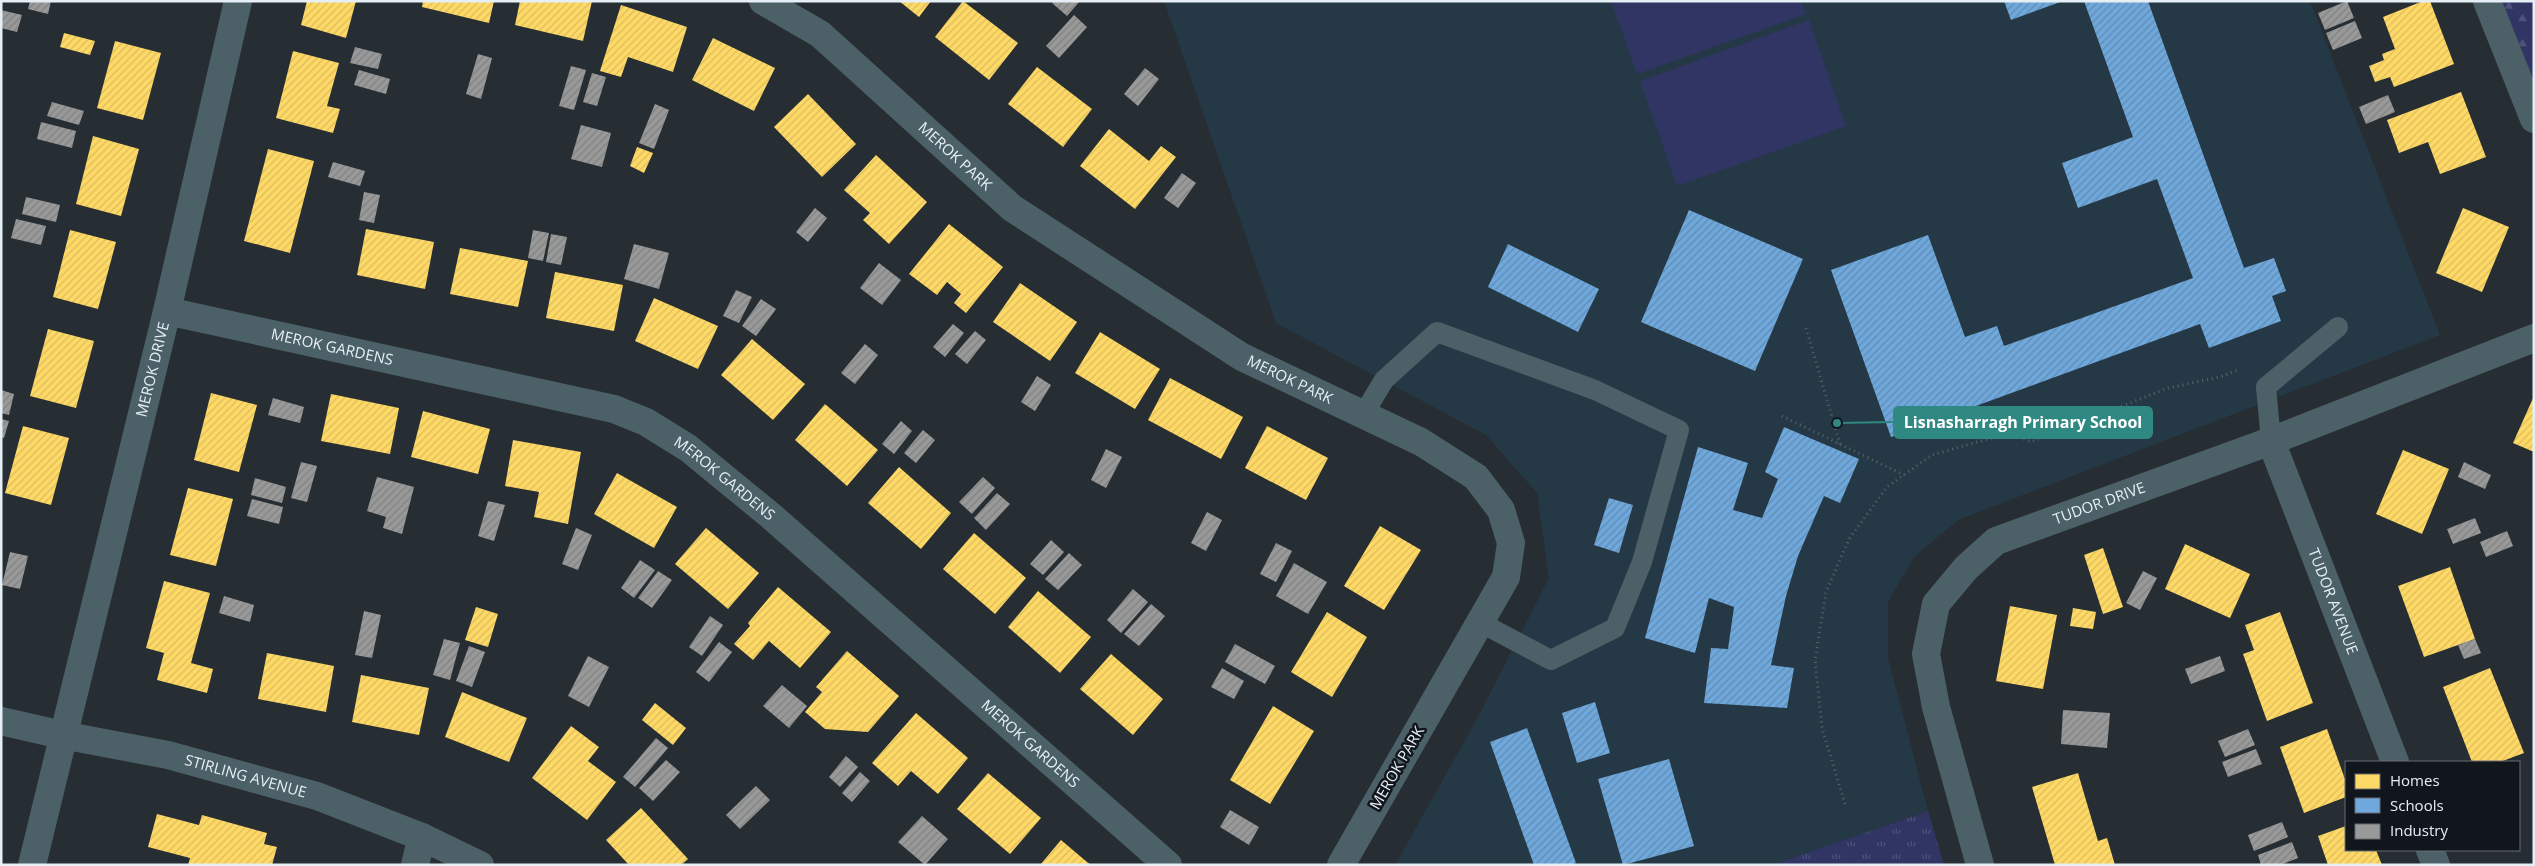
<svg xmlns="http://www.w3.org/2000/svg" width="2535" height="866" viewBox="0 0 2535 866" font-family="'Open Sans',sans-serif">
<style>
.built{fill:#253845}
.grass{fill:url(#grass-tufts)}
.forest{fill:url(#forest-firs)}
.green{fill:#313564}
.homes{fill:url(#homes-hatch)}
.schools{fill:url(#schools-hatch)}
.industry{fill:url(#industry-hatch)}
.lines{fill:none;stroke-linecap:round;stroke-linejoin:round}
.path{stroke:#58656a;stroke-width:3;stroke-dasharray:1 4;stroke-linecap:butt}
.lane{stroke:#4c6167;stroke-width:20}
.street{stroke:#4c6167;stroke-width:28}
.labels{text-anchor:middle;stroke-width:5;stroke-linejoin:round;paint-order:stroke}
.street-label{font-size:15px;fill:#e6eff6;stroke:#10161b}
.leader{fill:none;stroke:#2f8882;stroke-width:2}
.callout-dot{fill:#2f8882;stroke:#10161b;stroke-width:2}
.callout{fill:#2f8882;stroke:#2f8882;stroke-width:2}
.callout-label{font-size:16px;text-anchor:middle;font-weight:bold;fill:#fff}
</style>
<defs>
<pattern id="grass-tufts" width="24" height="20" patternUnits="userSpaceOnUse" patternTransform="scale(1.25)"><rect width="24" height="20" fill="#313564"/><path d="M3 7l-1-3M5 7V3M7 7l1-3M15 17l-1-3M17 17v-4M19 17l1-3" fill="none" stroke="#4f537b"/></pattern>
<pattern id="forest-firs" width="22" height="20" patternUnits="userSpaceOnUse" patternTransform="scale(1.25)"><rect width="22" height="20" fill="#313564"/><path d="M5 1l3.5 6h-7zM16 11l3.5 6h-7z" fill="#4f537b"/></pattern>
<pattern id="homes-hatch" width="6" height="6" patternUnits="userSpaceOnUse" patternTransform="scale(1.25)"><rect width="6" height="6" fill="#ffd966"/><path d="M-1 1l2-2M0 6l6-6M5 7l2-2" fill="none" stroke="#dabc60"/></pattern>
<pattern id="schools-hatch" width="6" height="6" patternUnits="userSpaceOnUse" patternTransform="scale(1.25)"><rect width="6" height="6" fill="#6fa8dc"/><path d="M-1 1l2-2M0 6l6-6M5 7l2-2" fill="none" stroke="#628bb0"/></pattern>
<pattern id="industry-hatch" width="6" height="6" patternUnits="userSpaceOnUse" patternTransform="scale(1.25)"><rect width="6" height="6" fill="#999"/><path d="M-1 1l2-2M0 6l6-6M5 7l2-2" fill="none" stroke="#808181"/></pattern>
</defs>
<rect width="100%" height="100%" fill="#262e33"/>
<!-- built -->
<polygon class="built" points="1164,1 2310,1 2440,335 1958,520 1914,557 1888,602 1888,658 1928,811 1772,865 1395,865 1477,719 1549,578 1537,493 1486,435 1276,323"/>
<!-- grass -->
<polygon class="grass" points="1928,811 1944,865 1772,865"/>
<!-- forest -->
<polygon class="forest" points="2501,1 2534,1 2534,83"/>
<!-- green -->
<g class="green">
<polygon points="1611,1 1801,1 1806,14 1637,74"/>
<polygon points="1809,20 1846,126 1677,186 1640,81"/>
</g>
<!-- homes -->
<g class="homes">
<polygon points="307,1 356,1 346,38 301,25"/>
<polygon points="423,1 494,1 489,23 422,7"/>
<polygon points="520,1 592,1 583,41 515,25"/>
<polygon points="899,1 931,1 919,17"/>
<polygon points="963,1 1018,43 989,80 935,37"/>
<polygon points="2423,1 2430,1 2454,64 2394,87 2390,77 2375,82 2369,66 2384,60 2382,54 2395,49 2383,17"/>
<polygon points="621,5 687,27 673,72 628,57 621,77 600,71"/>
<polygon points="64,33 95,41 90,55 60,47"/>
<polygon points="713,38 775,68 754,111 692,80"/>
<polygon points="115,41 161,53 143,120 97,108"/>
<polygon points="293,51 339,63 327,106 340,109 333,133 276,118"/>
<polygon points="1037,67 1092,109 1063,147 1008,104"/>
<polygon points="2461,92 2486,157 2440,174 2428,142 2399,153 2387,120"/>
<polygon points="808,94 856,144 822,177 774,127"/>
<polygon points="1109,129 1149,161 1161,146 1176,157 1135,209 1080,166"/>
<polygon points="93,136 139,149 121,216 76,204"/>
<polygon points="637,147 653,153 644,173 630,166"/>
<polygon points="268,149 314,161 290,253 244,241"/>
<polygon points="876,155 927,202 889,244 863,220 870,213 844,190"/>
<polygon points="2463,208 2509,227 2482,292 2436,273"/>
<polygon points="949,224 1003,267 966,313 954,303 961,294 947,282 937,295 909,274"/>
<polygon points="366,229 434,242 425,289 357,275"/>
<polygon points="70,230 116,242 98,309 53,297"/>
<polygon points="460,248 528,261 518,307 450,294"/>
<polygon points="555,272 623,285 614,331 546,318"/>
<polygon points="1020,283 1077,322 1050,361 993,322"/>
<polygon points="654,298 718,326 698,369 635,341"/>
<polygon points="48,329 94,341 76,408 30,396"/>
<polygon points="1100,332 1160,369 1135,409 1075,373"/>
<polygon points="752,339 805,384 773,420 721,375"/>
<polygon points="1170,378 1243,417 1221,459 1148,420"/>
<polygon points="211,393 257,405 239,472 194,460"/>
<polygon points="331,394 399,408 390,454 321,441"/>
<polygon points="2534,396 2534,452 2513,443"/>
<polygon points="825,404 878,450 847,486 795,440"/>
<polygon points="423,411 490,429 478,474 411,457"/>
<polygon points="23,426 69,438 51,505 5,493"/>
<polygon points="1267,426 1328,458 1306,500 1245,468"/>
<polygon points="513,440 581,452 568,524 534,517 539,492 505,486"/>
<polygon points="2403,450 2449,469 2422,534 2376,514"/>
<polygon points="899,467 951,513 921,549 868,503"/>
<polygon points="617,473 677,507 654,548 594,514"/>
<polygon points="188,488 233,499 216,566 170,555"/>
<polygon points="1380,526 1421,550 1384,610 1344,586"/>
<polygon points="706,528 759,573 728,609 675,564"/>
<polygon points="974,533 1026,578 995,614 943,569"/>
<polygon points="2185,544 2250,574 2230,618 2165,589"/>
<polygon points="2103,548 2123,607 2103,614 2084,555"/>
<polygon points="2450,567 2475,639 2424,657 2398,586"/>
<polygon points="164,581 210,593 191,663 213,669 207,693 157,680 164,653 146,648"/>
<polygon points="778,587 831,632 800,668 769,641 753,660 734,644 750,626 748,623"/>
<polygon points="1038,591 1091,637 1060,673 1008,627"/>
<polygon points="2010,606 2057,615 2043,689 1996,681"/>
<polygon points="476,607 498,614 488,647 465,640"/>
<polygon points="2073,608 2096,612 2093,629 2070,626"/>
<polygon points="1327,612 1367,637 1332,697 1291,672"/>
<polygon points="2280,612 2313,703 2267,721 2243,654 2254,650 2245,625"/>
<polygon points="847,651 899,696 868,732 825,729 805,712 822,692 816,687"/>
<polygon points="267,653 334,666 326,712 258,699"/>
<polygon points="1111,654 1163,699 1133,735 1080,689"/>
<polygon points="2490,668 2524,753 2500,762 2472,762 2443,687"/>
<polygon points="361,675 429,688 419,735 352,722"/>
<polygon points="462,692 527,718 509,762 445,737"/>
<polygon points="655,703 686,728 673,745 642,720"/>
<polygon points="1273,706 1314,731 1270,804 1230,780"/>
<polygon points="916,713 968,758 938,794 911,771 898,786 872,763"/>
<polygon points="571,726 599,747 588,761 616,782 587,820 532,778"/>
<polygon points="2327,729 2346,782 2346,797 2304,813 2280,747"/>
<polygon points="988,773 1041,818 1010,854 957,809"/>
<polygon points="2078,773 2098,841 2107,838 2115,865 2055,865 2032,787"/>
<polygon points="641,808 688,859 681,865 629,865 606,840"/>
<polygon points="157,814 199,825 202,815 267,833 264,844 277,847 272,865 188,865 190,858 148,847"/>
<polygon points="2346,826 2346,850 2376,850 2382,865 2328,865 2318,836"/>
<polygon points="1061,840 1087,862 1091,865 1040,865"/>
</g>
<!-- schools -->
<g class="schools">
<polygon points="2004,1 2063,1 2011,20"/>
<polygon points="2084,1 2148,1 2244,268 2274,258 2286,291 2272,296 2281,321 2209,348 2200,324 1891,437 1831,270 1928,235 1965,337 1997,326 2004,346 2193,278 2157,179 2078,208 2062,163 2133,137"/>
<polygon points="1689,210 1803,259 1755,371 1641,322"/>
<polygon points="1508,244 1599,289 1578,332 1488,287"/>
<polygon points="1784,427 1859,459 1840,503 1824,496 1798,556 1786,596 1771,665 1794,668 1787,708 1704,703 1711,648 1728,649 1734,607 1709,598 1695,653 1645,638 1698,447 1748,463 1733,510 1762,518 1778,479 1765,472"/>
<polygon points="1609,498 1633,505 1619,553 1594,545"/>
<polygon points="1595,702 1610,753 1577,763 1562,713"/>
<polygon points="1527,728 1576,863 1571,865 1534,865 1490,742"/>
<polygon points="1669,759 1694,846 1623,865 1598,779"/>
</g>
<!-- industry -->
<g class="industry">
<polygon points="30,1 51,1 48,14 28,9"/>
<polygon points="1054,1 1080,1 1067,16 1052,3"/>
<polygon points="2347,1 2354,18 2325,30 2318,13"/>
<polygon points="1,10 22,15 17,32 1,28"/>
<polygon points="1074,15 1087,27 1059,58 1046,46"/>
<polygon points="2355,21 2362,38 2333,50 2326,33"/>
<polygon points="355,47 382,54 378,69 350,63"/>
<polygon points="478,54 492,58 481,99 466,94"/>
<polygon points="571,66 586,70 574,110 559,106"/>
<polygon points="1145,68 1159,79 1138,106 1124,94"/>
<polygon points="359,70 390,79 386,94 354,85"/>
<polygon points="592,73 606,77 597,106 583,102"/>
<polygon points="2388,95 2395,112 2366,124 2359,107"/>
<polygon points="52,102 84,111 79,125 47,116"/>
<polygon points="655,104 669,110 654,149 639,143"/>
<polygon points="41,122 76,131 72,148 37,139"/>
<polygon points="581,125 611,133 602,167 571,159"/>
<polygon points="333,162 365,171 360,186 328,177"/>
<polygon points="1182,173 1196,183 1178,208 1164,198"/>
<polygon points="364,192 380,195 374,223 359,220"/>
<polygon points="26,197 60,205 56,222 22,214"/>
<polygon points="815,208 827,218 808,242 796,232"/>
<polygon points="16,219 46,226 41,245 11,238"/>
<polygon points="533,230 549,233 543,261 528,258"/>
<polygon points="551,234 567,237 561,265 546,262"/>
<polygon points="634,244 669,253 659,289 624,279"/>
<polygon points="879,263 901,280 882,305 860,288"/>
<polygon points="736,290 752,297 739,323 723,316"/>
<polygon points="761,299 776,309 756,336 742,326"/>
<polygon points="953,324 964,333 945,357 933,347"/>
<polygon points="975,331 986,340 967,364 955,354"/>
<polygon points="865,344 878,355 855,384 841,373"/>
<polygon points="1037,376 1051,385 1035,411 1021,402"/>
<polygon points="1,390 14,394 9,415 1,413"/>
<polygon points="273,398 304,407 300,423 268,415"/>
<polygon points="1,419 9,421 4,438 1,437"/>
<polygon points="901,421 912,431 894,454 882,444"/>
<polygon points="923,430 935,440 916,463 904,453"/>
<polygon points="1106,449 1122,457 1106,488 1091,480"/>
<polygon points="301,462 317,466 307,502 291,498"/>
<polygon points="2464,462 2491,475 2485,489 2458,477"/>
<polygon points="377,477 414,487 402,534 383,528 386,517 367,511"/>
<polygon points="983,477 995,488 972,514 959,502"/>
<polygon points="255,478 286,487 282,503 251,495"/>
<polygon points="997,493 1010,504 986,530 974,518"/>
<polygon points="252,499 283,507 279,524 247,516"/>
<polygon points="488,501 505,505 494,541 478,536"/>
<polygon points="1207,512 1222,520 1206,551 1191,543"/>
<polygon points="2475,518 2481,533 2453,544 2447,529"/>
<polygon points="576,528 592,535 578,570 562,564"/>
<polygon points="2507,531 2513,546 2486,557 2480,542"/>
<polygon points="1051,540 1064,552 1043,575 1030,564"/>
<polygon points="1276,543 1292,551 1276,582 1260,574"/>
<polygon points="10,552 28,556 20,589 2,585"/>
<polygon points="1069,553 1082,565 1058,590 1045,579"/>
<polygon points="640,560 655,570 634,598 621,588"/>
<polygon points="1294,563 1327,582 1308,614 1276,596"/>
<polygon points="658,571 672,580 652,608 638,598"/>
<polygon points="2143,571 2157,578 2140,610 2126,603"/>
<polygon points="1133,589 1148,602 1121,633 1107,620"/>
<polygon points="224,596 254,605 250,622 219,613"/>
<polygon points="1151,604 1165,616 1139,646 1124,634"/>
<polygon points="364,611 381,615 372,658 355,655"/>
<polygon points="710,616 723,625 702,656 689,647"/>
<polygon points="444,639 460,643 450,680 433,675"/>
<polygon points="2475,639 2481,653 2464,659 2458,645"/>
<polygon points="719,642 732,652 709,682 696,672"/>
<polygon points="1235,644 1275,666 1265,684 1225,662"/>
<polygon points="469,646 485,652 472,687 456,681"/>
<polygon points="588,656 609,667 589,707 568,696"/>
<polygon points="2220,656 2225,671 2191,684 2185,669"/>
<polygon points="1222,668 1244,681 1234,699 1211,687"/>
<polygon points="782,685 807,706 789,728 763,706"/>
<polygon points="2063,710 2110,713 2107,748 2061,744"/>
<polygon points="2248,729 2255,745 2225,757 2218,741"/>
<polygon points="656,738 668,748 635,787 623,777"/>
<polygon points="2256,749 2262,764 2228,777 2222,762"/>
<polygon points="846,756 858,767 840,787 829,777"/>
<polygon points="666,760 680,772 653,801 639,788"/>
<polygon points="860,772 870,781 852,802 842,793"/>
<polygon points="756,786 770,800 740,829 726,815"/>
<polygon points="1230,810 1259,827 1249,845 1220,827"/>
<polygon points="922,816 948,839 925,865 898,842"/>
<polygon points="2282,822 2288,837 2254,851 2248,835"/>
<polygon points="2292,842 2298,858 2280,865 2261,865 2258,855"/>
</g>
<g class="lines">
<!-- path -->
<g class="path">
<polyline points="1806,328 1840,444"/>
<polyline points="1782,416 1904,475"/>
<polyline points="1845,804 1822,728 1815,660 1826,592 1849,539 1887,487 1932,455 2009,433 2031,442 2168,388 2220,377 2240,369"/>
</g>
<!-- lane -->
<g class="lane">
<polyline points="1363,415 1384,380 1437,332 1595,390 1679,430 1642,562 1615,628 1551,660 1481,623"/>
<polyline points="2271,441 2266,387 2338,327"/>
</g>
<!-- street -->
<g class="street">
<path id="s1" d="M763 1 820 34 1012 208 1242 357 1421 442 1476 477 1501 510 1511 543 1506 577 1341 865"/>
<polyline points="2487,1 2534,119"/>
<path id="s2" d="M167 311 614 409 646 422 688 448 771 516 1168 865"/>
<path id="s3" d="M2271 441 2395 762"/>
<path id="s4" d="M1 721 62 735 168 755 317 796 422 837 480 865"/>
<polyline points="2430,850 2436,865"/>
<path id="s5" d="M32 865 167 311 238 1"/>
<polyline points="415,865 422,837"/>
<path id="s6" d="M1980 865 1936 707 1926 654 1936 604 1966 568 1996 541 2271 441 2534 338"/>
</g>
</g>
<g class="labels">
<!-- street labels -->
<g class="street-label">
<text dy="5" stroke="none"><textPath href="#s1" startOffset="248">MEROK PARK</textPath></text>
<text dy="5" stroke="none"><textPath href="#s2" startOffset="169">MEROK GARDENS</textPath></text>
<text dy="5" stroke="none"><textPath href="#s5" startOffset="510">MEROK DRIVE</textPath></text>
<text dy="5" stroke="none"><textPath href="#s1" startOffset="652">MEROK PARK</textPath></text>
<text dy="5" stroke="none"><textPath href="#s2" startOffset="589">MEROK GARDENS</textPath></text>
<text dy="5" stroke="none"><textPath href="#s6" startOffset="466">TUDOR DRIVE</textPath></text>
<text dy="5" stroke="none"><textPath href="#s3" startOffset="172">TUDOR AVENUE</textPath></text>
<text dy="5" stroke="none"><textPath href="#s2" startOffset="994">MEROK GARDENS</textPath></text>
<text transform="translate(1397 768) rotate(-60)" y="5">MEROK PARK</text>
<text dy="5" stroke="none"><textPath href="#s4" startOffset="251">STIRLING AVENUE</textPath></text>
</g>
</g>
<!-- callouts -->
<path class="leader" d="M1837 423L1894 422"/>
<circle class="callout-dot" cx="1837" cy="423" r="5"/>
<rect class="callout" x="1894" y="407" width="258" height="31" rx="5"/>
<g class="callout-label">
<text x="2023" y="428">Lisnasharragh Primary School</text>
</g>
<!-- border -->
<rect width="2535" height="866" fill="none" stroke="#e6eff6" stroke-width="5"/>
<!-- legend -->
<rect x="2345" y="761" width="175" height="90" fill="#10161b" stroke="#666d73"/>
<rect x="2355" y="774" width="25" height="15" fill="#ffd966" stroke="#666d73"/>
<text x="2390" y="786" font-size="15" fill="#e6eff6">Homes</text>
<rect x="2355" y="798" width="25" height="15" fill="#6fa8dc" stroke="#666d73"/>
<text x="2390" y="811" font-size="15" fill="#e6eff6">Schools</text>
<rect x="2355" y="824" width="25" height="15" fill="#999999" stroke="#666d73"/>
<text x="2390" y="836" font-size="15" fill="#e6eff6">Industry</text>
</svg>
